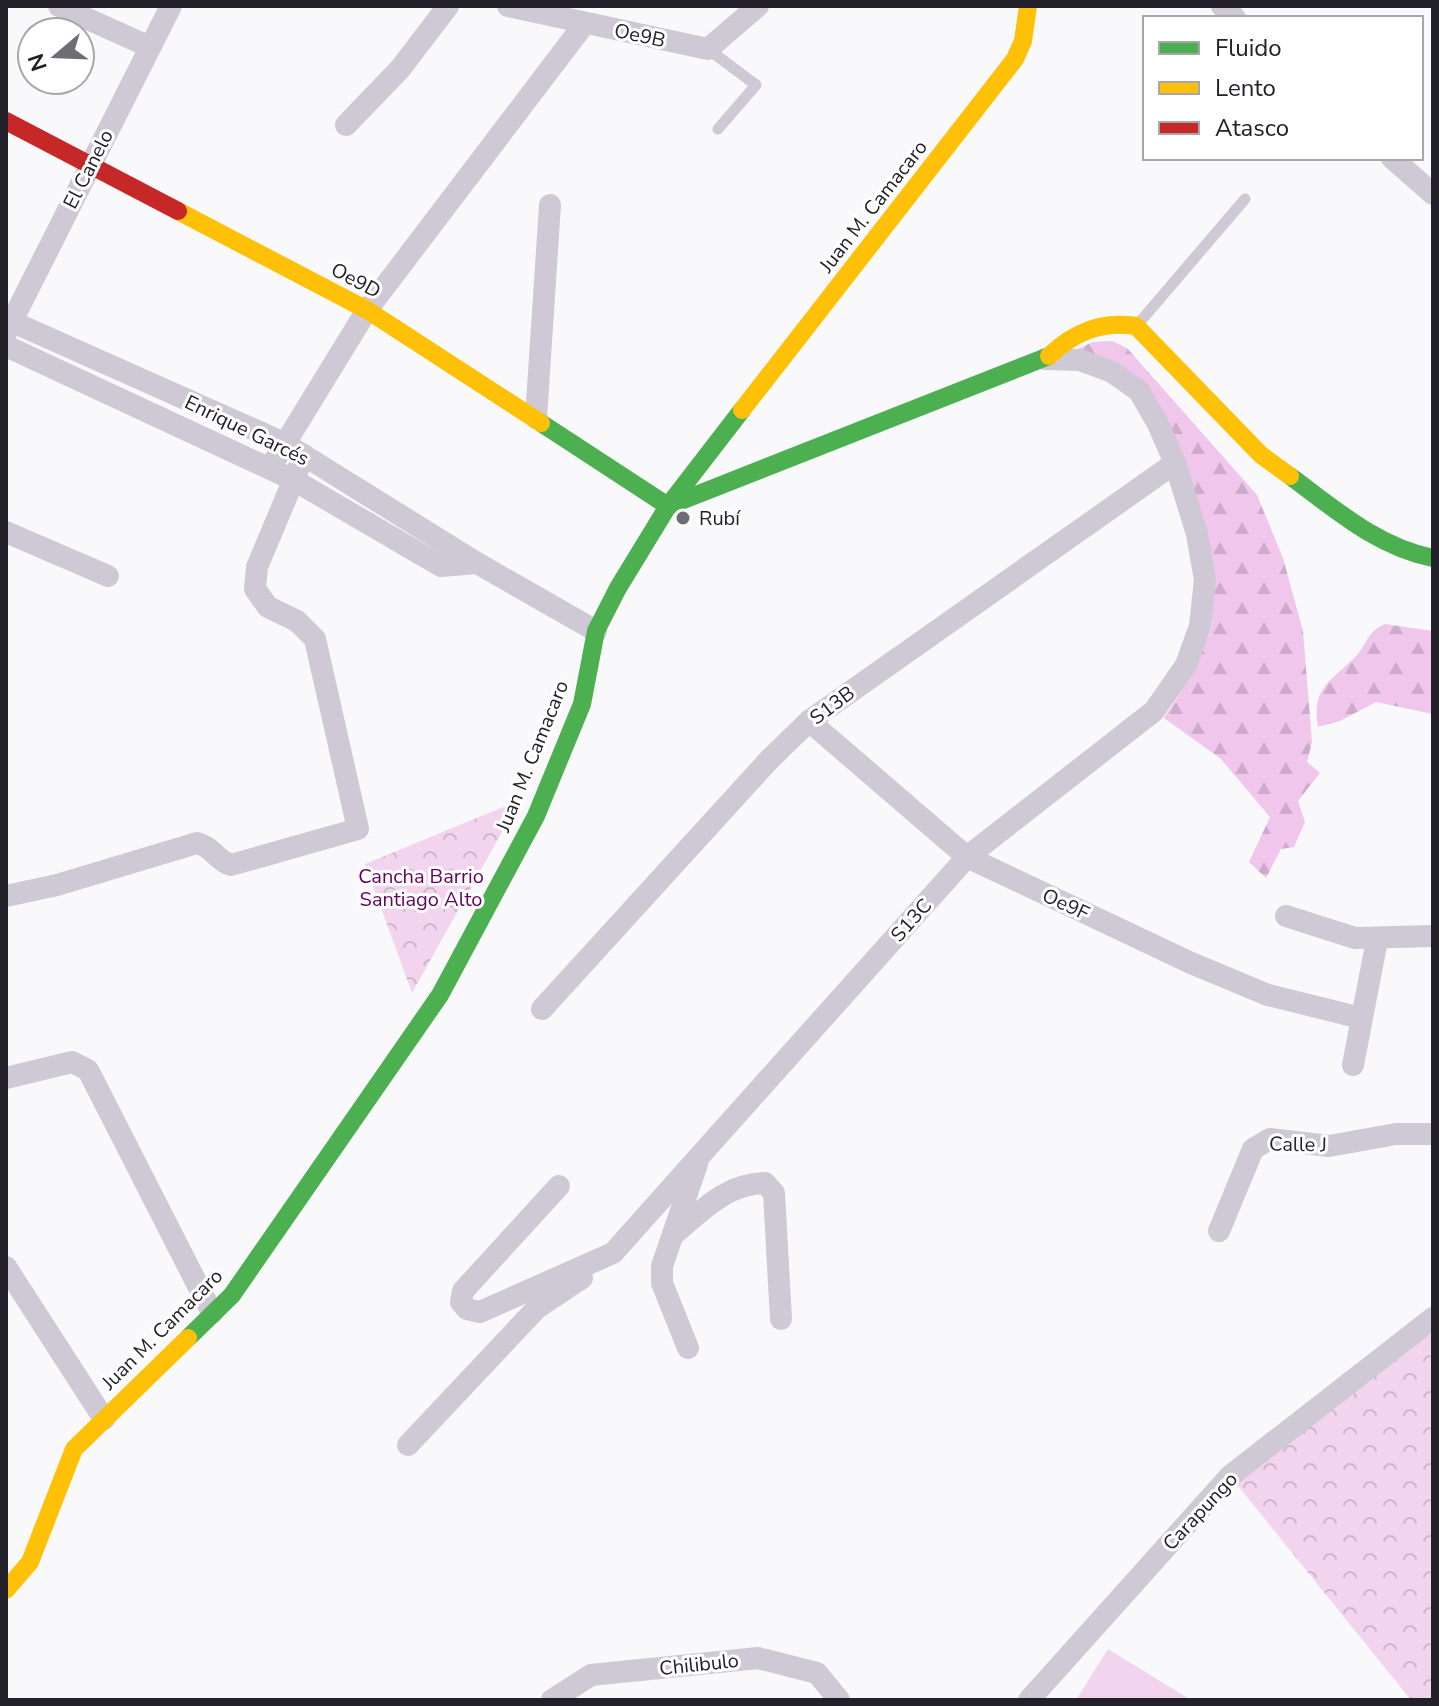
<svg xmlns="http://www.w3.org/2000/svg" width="1439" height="1706" viewBox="0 0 1439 1706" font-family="'Nunito Sans',sans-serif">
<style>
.forest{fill:url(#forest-firs)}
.park{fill:url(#park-crowns)}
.pitch{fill:#f2d4ef}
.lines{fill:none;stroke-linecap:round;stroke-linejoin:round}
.lane{stroke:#cec9d4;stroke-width:11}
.street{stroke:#cec9d4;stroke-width:22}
.fast{stroke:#4caf50;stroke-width:18}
.slow{stroke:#ffc107;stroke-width:18}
.jam{stroke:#c62828;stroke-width:18}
.poi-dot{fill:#6d6d74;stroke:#fff;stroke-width:3}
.labels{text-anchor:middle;stroke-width:6;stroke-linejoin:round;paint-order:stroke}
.street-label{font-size:20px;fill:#22212a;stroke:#fff}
.poi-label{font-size:20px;fill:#22212a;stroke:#fff;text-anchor:start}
.park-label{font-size:20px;fill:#64025d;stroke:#fff}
</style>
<defs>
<pattern id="forest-firs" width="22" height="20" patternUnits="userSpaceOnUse" patternTransform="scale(2)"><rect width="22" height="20" fill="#f1c6ec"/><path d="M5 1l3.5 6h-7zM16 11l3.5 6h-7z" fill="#ceaacb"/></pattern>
<pattern id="park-crowns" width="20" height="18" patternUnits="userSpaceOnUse" patternTransform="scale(2)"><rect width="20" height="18" fill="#f2d4ef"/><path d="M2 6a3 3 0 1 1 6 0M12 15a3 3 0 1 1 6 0" fill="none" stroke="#cfb6cd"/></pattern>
</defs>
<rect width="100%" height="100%" fill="#f9f9fc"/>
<!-- forest -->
<g class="forest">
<polygon points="1112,341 1127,348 1257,495 1283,558 1303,631 1312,742 1307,762 1320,773 1298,801 1305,822 1294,847 1281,849 1266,878 1249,862 1270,817 1221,759 1164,718 1195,670 1211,629 1213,582 1166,419 1073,351 1093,342"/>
<path d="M1385 624 1433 631V714L1376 702 1340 721 1318 727C1311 685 1333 681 1357 655 1368 642 1368 631 1385 624Z"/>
</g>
<!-- park -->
<g class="park">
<polygon points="520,800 412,993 365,864"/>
<polygon points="1433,1332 1433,1700 1411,1700 1230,1476"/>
</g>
<!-- pitch -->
<polygon class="pitch" points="1108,1649 1191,1700 1076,1700"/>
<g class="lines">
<!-- lane -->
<g class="lane">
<polyline points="708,49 756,85 718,129"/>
<polyline points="1139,323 1245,199"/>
</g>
<!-- street -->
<g class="street">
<polyline points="59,6 150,47"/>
<polyline points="508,6 708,49 758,6"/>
<polyline points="1222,6 1235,18"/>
<polyline points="346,125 400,69 448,6"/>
<polyline points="1392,158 1433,194"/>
<polyline points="6,319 284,443 477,563 596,631"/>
<polyline points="6,333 171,6"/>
<polyline points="6,346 292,479 441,566 477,563"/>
<polyline points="536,418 550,205"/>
<polyline points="270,468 367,310 585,23"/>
<polyline points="6,532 108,576"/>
<polyline points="809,721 967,857 1191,963 1268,995 1361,1018"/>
<path d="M6 896 57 885 197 843C212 846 216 860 231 865L358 829 315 639 297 621 268 607 255 589 257 567 304 455"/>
<polyline points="1286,916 1355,938 1433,936"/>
<polyline points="542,1009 769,760 809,721 1175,463"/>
<polyline points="1353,1065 1377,940"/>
<polyline points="6,1078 72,1062 88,1070 212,1313"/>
<polyline points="559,1186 463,1291 461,1302 467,1309 480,1312 613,1253 967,857 1154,711 1186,665 1200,626 1205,580 1197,534 1175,463 1158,424 1139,391 1112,372 1080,360 1045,359"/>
<polyline points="1219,1231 1253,1149 1270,1139 1329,1146 1396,1134 1433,1134"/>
<path d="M673 1235C702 1211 725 1184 765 1183L774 1193 781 1319"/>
<polyline points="6,1267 104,1419"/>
<polyline points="688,1348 662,1283 662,1266 697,1164"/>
<polyline points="408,1445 537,1308 582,1278"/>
<polyline points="552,1700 591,1675 758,1658 817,1673 839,1700"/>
<polyline points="1029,1700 1230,1476 1433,1318"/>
</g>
<!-- fast -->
<g class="fast">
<polyline points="541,423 668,506 1049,356"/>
<path d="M1290 476C1335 509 1377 547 1433 558"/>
<polyline points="188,1338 232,1295 440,995 536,816 582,704 596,631 618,588 668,506 742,410"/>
</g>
<!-- slow -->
<g class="slow">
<polyline points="178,211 367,310 541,423"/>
<path d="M1049 356C1074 332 1101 321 1136 326L1261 455 1290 476"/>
<polyline points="742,410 1015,59 1023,41 1028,6"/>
<polyline points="6,1590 30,1562 74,1449 188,1338"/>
</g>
<!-- jam -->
<polyline class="jam" points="6,121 178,211"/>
</g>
<!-- markers -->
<circle class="poi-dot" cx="683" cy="518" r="8"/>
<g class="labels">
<!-- street labels -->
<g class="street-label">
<text transform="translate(640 35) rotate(12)" y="7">Oe9B</text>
<text transform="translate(88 169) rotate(-63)" y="7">El Canelo</text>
<text transform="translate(873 206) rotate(-52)" y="7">Juan M. Camacaro</text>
<text transform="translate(356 280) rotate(28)" y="7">Oe9D</text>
<text transform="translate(247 430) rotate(26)" y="7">Enrique Garcés</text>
<text transform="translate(832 705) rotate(-37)" y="7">S13B</text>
<text transform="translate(532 756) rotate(-68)" y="7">Juan M. Camacaro</text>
<text transform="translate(1066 904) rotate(25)" y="7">Oe9F</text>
<text transform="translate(911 920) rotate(-48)" y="7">S13C</text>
<text transform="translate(1298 1144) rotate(1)" y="7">Calle J</text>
<text transform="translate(162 1329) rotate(-45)" y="7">Juan M. Camacaro</text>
<text transform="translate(1200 1511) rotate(-47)" y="7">Carapungo</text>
<text transform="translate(699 1664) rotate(-6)" y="7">Chilibulo</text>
</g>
<!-- poi labels -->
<g class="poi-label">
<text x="699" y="525">Rubí</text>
</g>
<!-- park labels -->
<g class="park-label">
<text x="421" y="883">Cancha Barrio<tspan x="421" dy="23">Santiago Alto</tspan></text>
</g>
</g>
<!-- border -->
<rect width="1439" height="1706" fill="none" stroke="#22212a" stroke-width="16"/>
<!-- legend -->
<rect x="1143" y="16" width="280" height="144" fill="#ffffff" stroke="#a7a6aa" stroke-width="2"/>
<rect x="1159" y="42" width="40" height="12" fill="#4caf50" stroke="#a7a6aa" stroke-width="2"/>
<text x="1215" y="56" font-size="24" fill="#22212a">Fluido</text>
<rect x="1159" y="82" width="40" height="12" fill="#ffc107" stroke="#a7a6aa" stroke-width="2"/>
<text x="1215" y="96" font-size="24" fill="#22212a">Lento</text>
<rect x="1159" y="122" width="40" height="12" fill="#c62828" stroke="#a7a6aa" stroke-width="2"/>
<text x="1215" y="136" font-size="24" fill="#22212a">Atasco</text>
<!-- north arrow -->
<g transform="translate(56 56) rotate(251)"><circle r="38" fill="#ffffff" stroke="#a7a6aa" stroke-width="2"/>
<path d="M0-6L14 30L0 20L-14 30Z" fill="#6d6d74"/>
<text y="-12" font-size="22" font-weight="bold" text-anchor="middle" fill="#22212a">N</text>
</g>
</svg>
